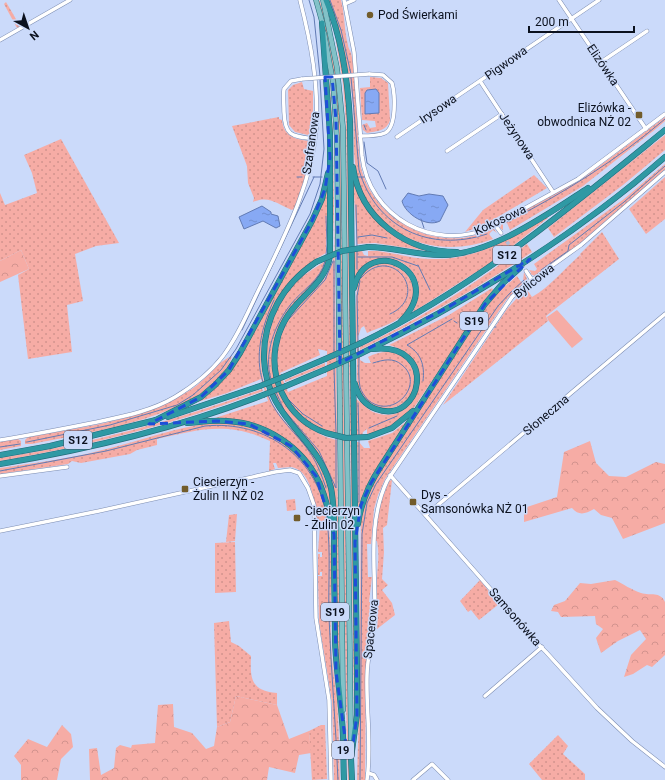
<svg xmlns="http://www.w3.org/2000/svg" width="665" height="780" viewBox="0 0 665 780" font-family="Roboto,sans-serif">
<style>
.grass{fill:url(#grass-dots);fill-rule:evenodd}
.forest{fill:url(#forest-crowns)}
.garden{fill:#f6aca5}
.water{fill:url(#water-ripples);stroke:#627bb4}
.lines{fill:none;stroke-linecap:round;stroke-linejoin:round}
.stream{stroke:#627bb4;stroke-width:1}
.minor-tunnel{stroke:#aebcd9;stroke-width:3.5;stroke-dasharray:3.5 2;stroke-linecap:butt}
.minor-casing{stroke:#7c8db2;stroke-width:4.5}
.major-casing{stroke:#226975;stroke-width:5.5}
.highway-casing{stroke:#226975;stroke-width:6}
.minor{stroke:#fff;stroke-width:3.5}
.major{stroke:#82c2c8;stroke-width:4.5}
.highway{stroke:#2f99a4;stroke-width:5}
.minor-bridge-casing{stroke:#7c8db2;stroke-width:4.5;stroke-linecap:butt}
.highway-bridge-casing{stroke:#226975;stroke-width:6;stroke-linecap:butt}
.minor-bridge{stroke:#fff;stroke-width:3.5}
.highway-bridge{stroke:#2f99a4;stroke-width:5}
.marked{fill:none;stroke:#1d4ed8;stroke-width:3;stroke-dasharray:8 5;stroke-linejoin:round}
.poi-dot{fill:#725c2b;stroke:#cbdafa;stroke-width:1.5}
.labels{text-anchor:middle;stroke-width:3;stroke-linejoin:round;paint-order:stroke}
.shield{fill:#cbdafa;stroke:#454d60;stroke-width:1}
.shield-label{font-size:11px;font-weight:bold;fill:#0b111e}
.poi-label{font-size:12px;fill:#0b111e;stroke:#cbdafa;text-anchor:start}
.street-label{font-size:12px;fill:#0b111e;stroke:#cbdafa}
</style>
<defs>
<pattern id="grass-dots" width="8" height="8" patternUnits="userSpaceOnUse"><rect width="8" height="8" fill="#f6aca5"/><path d="M2 2h.1M6 6h.1" fill="none" stroke="#d2938e" stroke-width="1.8" stroke-linecap="round"/></pattern>
<pattern id="forest-crowns" width="20" height="18" patternUnits="userSpaceOnUse"><rect width="20" height="18" fill="#f6aca5"/><path d="M2 6a3 3 0 1 1 6 0M12 15a3 3 0 1 1 6 0" fill="none" stroke="#d2938e"/></pattern>
<pattern id="water-ripples" width="26" height="14" patternUnits="userSpaceOnUse"><rect width="26" height="14" fill="#87a9f4"/><path d="M2 4q2-2 4 0t4 0M15 11q2-2 4 0t4 0" fill="none" stroke="#7390d1"/></pattern>
</defs>
<rect width="100%" height="100%" fill="#cbdafa"/>
<!-- grass -->
<g class="grass">
<polygon points="318,0 320,1 332,47 340,111 348,731 350,780 348,780 346,704 338,115 330,49"/>
<path d="M329 0H341C345 15 344 30 348 45 348 48 350 50 351 53 356 73 356 96 357 116 358 134 358 150 361 168 372 212 417 242 462 238 473 237 484 232 494 229L497 233 493 230 489 234 493 239C441 259 379 241 360 185 350 156 356 124 352 94 347 62 339 31 329 0Z"/>
<polygon points="6,2 20,26 17,28 4,4"/>
<polygon points="334,29 342,58 349,117 356,672 354,720 346,125 343,84"/>
<path d="M327 71 330 87 333 134 337 435C318 431 297 416 288 399 269 366 276 329 302 302 314 290 330 278 333 259 335 242 333 224 333 207 332 162 330 117 327 71ZM318 349 327 351V376L288 392 280 373 320 355Z"/>
<path d="M370 77 381 78 388 83 390 120C387 131 377 131 367 133L363 130 362 125 367 123 370 128 376 127 375 121 362 120 360 88 370 87Z"/>
<polygon points="302,82 304,89 313,91 313,130 308,135 295,132 289,125 288,90 293,85"/>
<path d="M279 117V119L282 120C284 137 295 139 309 141L312 144 305 178 295 208 292 210C277 204 269 195 253 202L254 198 248 183 247 166 232 126Z"/>
<polygon points="665,117 665,121 657,128 583,186 510,230 507,223 503,224 503,230 500,228 502,223 582,179"/>
<polygon points="665,135 665,150 623,185 554,237 548,228"/>
<polygon points="61,139 119,243 96,246 75,254 83,301 67,305 72,352 28,359 18,275 29,269 21,250 0,261 0,193 5,205 37,193 32,173 24,155"/>
<polygon points="665,164 665,170 576,247 535,276 530,274 531,273 529,270 535,271 537,269 534,264 624,199"/>
<polygon points="534,175 547,188 484,225 465,232 483,210"/>
<polygon points="665,177 665,219 646,234 629,209"/>
<path d="M353 179C371 224 384 233 428 251L375 243 357 244Z"/>
<path d="M328 184 326 253C274 280 243 347 272 403 282 422 299 435 312 452 324 468 334 494 331 515 319 483 312 454 280 436 273 432 262 430 254 427 241 423 228 419 215 418L268 401 261 379 227 393 194 403 221 382 233 367 318 215Z"/>
<path d="M547 217 548 218 495 260 413 312C416 305 419 298 419 291 419 268 393 251 372 261 364 264 360 271 354 277V252L362 251 364 255 368 256V251H377C395 253 413 259 431 259 475 261 511 238 547 217Z"/>
<path d="M602 232 619 259 546 316 548 321 443 405 507 309 526 288 532 297C551 286 563 270 580 255L583 260 580 254Z"/>
<path d="M527 244 532 252C477 289 419 320 360 350V347C420 319 474 285 527 244Z"/>
<path d="M327 260C325 266 323 272 320 277 311 290 296 300 287 313 266 342 268 375 288 403 300 421 315 436 337 440L340 678 338 661 334 493C324 451 308 444 284 413 259 380 263 329 285 295 295 279 312 270 327 260Z"/>
<path d="M383 263C410 265 425 294 404 315 394 323 378 328 367 333L364 326 361 328 358 337 360 360 365 363H371L368 357C408 336 432 387 400 405 385 413 367 407 360 391 356 383 357 373 357 364 357 339 354 313 357 288 357 284 360 278 362 274 367 267 375 265 383 263Z"/>
<polygon points="524,272 527,279 507,299 385,479 378,495 374,509 371,544 367,544 368,577 372,577 369,602 371,603 373,610 366,659 365,780 357,780 359,705 361,514 367,495 377,476 489,303 496,294 517,276 521,282 523,281"/>
<path d="M492 288 493 290 413 409 391 427 367 435V429L363 432 362 436H356V399C363 403 368 411 376 413 419 427 441 358 389 345L449 315Z"/>
<path d="M232 356C215 416 85 433 32 444H25V440L28 437C77 428 131 422 176 398 186 393 196 387 204 379 213 370 220 361 232 356Z"/>
<polygon points="325,363 325,366 285,382 285,380"/>
<path d="M262 389 263 391C178 423 90 446 0 461V458C90 444 177 420 262 389Z"/>
<polygon points="407,421 365,489 358,510 357,442 359,442 364,448 370,448 368,441 392,433"/>
<path d="M221 422C246 424 268 431 288 447 345 492 328 574 331 638 331 659 335 680 337 701 339 727 339 754 340 780H334L332 702 319 622 318 576H322V572H320V575H318V554H320V557H322V552H318L320 525H318C314 508 314 471 291 467 287 467 282 468 278 468L276 463H273L275 469 269 471 270 441C229 421 199 429 157 439V445L137 450 130 454 81 463 72 461 68 464 0 474V468C34 463 69 459 102 450 142 441 180 425 221 422Z"/>
<polygon points="18,439 21,441 21,446 0,450 0,441"/>
<path d="M392 480 387 525 383 528 384 552 382 579 388 585 382 590 392 603 395 615 377 629C379 613 376 598 377 583 377 566 380 558 377 541H375L379 507 389 481Z"/>
<polygon points="295,499 296,510 287,511 286,500"/>
<polygon points="237,514 235,541 226,542 229,515"/>
<polygon points="235,542 236,592 215,593 215,543"/>
<polygon points="480,580 499,604 479,620 471,610 468,612 460,601"/>
<path d="M229 621 231 642 239 646 251 656C250 679 251 691 277 693V705L236 696 230 722 217 727 214 623Z"/>
<polygon points="321,725 325,725 327,779 312,780 309,731"/>
<polygon points="558,735 568,746 563,754 585,774 585,780 542,780 529,764"/>
</g>
<!-- forest -->
<g class="forest">
<polygon points="21,250 29,269 0,282 0,261"/>
<path d="M590 441 596 463 609 476 626 477 656 462 665 464V523L623 539 612 518 601 515 594 509C585 514 579 516 572 508L524 522V508L557 497 564 452Z"/>
<path d="M615 580C623 584 632 590 641 593 651 596 660 591 665 602V655L652 667 647 665 633 674 624 677 631 655 646 639 640 630 618 641 601 653 596 638 603 629 596 624 595 616 561 617 558 612 551 611 554 605 565 601 580 583 591 584Z"/>
<polygon points="236,696 277,705 289,739 309,731 311,753 299,755 295,773 269,767 267,780 90,780 89,749 97,748 101,775 114,768 116,748 120,745 131,748 132,745 155,743 158,705 173,704 174,727 192,733 206,749 214,746 217,727 230,722"/>
<polygon points="62,725 71,734 73,747 61,759 57,780 21,780 21,765 14,756 28,739 47,747"/>
</g>
<!-- garden -->
<polygon class="garden" points="557,310 583,339 572,348 548,320 547,317"/>
<!-- water -->
<g class="water">
<polygon points="376,89 379,93 379,113 365,114 365,93 367,90"/>
<path d="M408 193 419 196 429 194 443 196 448 205 440 221C427 228 405 214 402 201Z"/>
<polygon points="262,206 271,212 271,214 278,216 280,226 276,228 263,221 244,229 239,217"/>
</g>
<g class="lines">
<!-- stream -->
<g class="stream">
<polyline points="309,0 314,17 320,76"/>
<polyline points="330,0 341,30 351,74"/>
<path d="M351 77 359 170C376 228 430 253 487 234"/>
<polyline points="364,125 366,130"/>
<polyline points="364,142 367,163 378,171 386,189"/>
<polyline points="297,177 302,177"/>
<polyline points="313,177 322,177"/>
<polyline points="358,177 366,177"/>
<polyline points="356,205 357,246"/>
<polyline points="421,219 424,228"/>
<path d="M507 222C564 193 617 160 665 119"/>
<polyline points="358,237 372,235 387,238"/>
<polyline points="357,251 357,269"/>
<polyline points="326,256 327,244 326,216"/>
<polyline points="358,257 392,257 418,266"/>
<polyline points="334,261 334,353"/>
<polyline points="418,265 430,290"/>
<polyline points="541,270 568,251 569,245 624,202 665,166"/>
<path d="M361 278C391 242 432 295 390 314"/>
<polyline points="289,319 325,280 333,261"/>
<polyline points="454,321 457,323"/>
<polyline points="494,327 496,327"/>
<polyline points="242,330 314,177"/>
<polyline points="283,330 286,324"/>
<polyline points="358,341 357,296 360,281"/>
<polyline points="358,346 358,353"/>
<path d="M359 356C359 366 358 378 360 387 361 391 365 397 368 400 393 421 426 384 402 365 393 357 383 360 373 363"/>
<polyline points="334,368 336,433"/>
<path d="M271 379C263 354 275 324 291 304 302 290 321 280 325 261"/>
<path d="M423 381C425 365 421 353 407 345L452 319"/>
<path d="M263 382C254 357 262 325 274 300"/>
<polyline points="276,392 284,410 319,451 336,488 336,438"/>
<path d="M268 395C277 419 297 433 311 454 318 465 322 476 326 488"/>
<polyline points="287,398 303,414 322,426"/>
<polyline points="358,403 359,436"/>
<polyline points="369,428 397,416"/>
<polyline points="359,439 359,502"/>
<polyline points="27,442 110,425 177,405 193,395 221,370 236,349 310,214 320,184 324,149 320,79"/>
<polyline points="0,447 20,444"/>
<path d="M0 471 106 451 205 426C266 420 319 458 327 520 331 552 328 585 329 617 331 671 336 726 338 780"/>
<polyline points="360,780 362,534 367,503 376,484 498,306 511,292 524,280"/>
</g>
<!-- minor-tunnel -->
<polyline class="minor-tunnel" points="504,237 526,271"/>
<defs>
<g id="minor">
<path d="M344 0 354 52 362 156C369 217 433 252 489 228L578 179 665 114"/>
<polyline points="559,0 646,129"/>
<polyline points="345,4 354,0"/>
<polyline points="0,40 70,0"/>
<polyline points="601,62 647,31"/>
<path d="M302 79 291 81 284 89C283 96 284 104 284 112 285 137 292 136 315 139"/>
<polyline points="480,81 553,192"/>
<path d="M360 136C368 136 378 136 385 133 397 127 395 94 392 83L383 75 369 74"/>
<polyline points="397,137 599,0"/>
<polyline points="447,151 502,114"/>
<polyline points="495,225 501,233"/>
<polyline points="526,271 532,280"/>
<path d="M0 440C31 435 62 429 92 423 120 417 150 412 175 397 193 386 210 373 223 356 239 335 249 309 261 285 285 235 311 186 316 130 319 85 311 43 300 0"/>
<polyline points="390,475 494,593 521,627 546,652 597,708 632,741 665,767"/>
<polyline points="0,476 67,467"/>
<polyline points="426,515 665,314"/>
<polyline points="0,531 99,511 275,472 290,470 299,473 308,488 314,505 316,618 329,700 331,780"/>
<polyline points="485,696 542,647"/>
<polyline points="368,773 374,775 377,780"/>
<path d="M367 780C372 746 366 711 367 676 367 654 375 632 375 610 375 566 368 521 387 481L512 297 525 285 581 245 665 172"/>
<polyline points="413,780 432,764 448,780"/>
</g>
<g id="major">
<polyline points="316,0 323,25"/>
<polyline points="323,0 337,68 343,128 351,746"/>
<polyline points="324,33 333,82 337,139 343,710"/>
</g>
<g id="highway">
<path d="M326 0C342 38 348 81 350 122L357 673V715L351 758 352 780"/>
<path d="M322 23 330 134V256C326 279 310 289 296 305 274 329 268 364 282 393 291 412 306 426 326 433"/>
<path d="M353 167C360 219 407 252 457 252"/>
<path d="M368 247C394 247 418 256 444 255 492 254 548 214 588 188"/>
<path d="M316 262C283 284 263 319 264 359 267 421 318 435 331 488 335 508 334 530 334 551 334 581 335 611 335 641 336 668 340 693 342 720 344 739 343 760 344 780"/>
<path d="M354 288C367 232 449 273 401 321"/>
<path d="M361 343C474 288 568 209 665 130"/>
<path d="M360 354C469 301 574 237 665 157"/>
<polyline points="283,377 325,359"/>
<path d="M355 384C358 396 365 405 376 409 422 426 440 342 373 349"/>
<polyline points="286,386 324,370"/>
<polyline points="168,417 260,386"/>
<polyline points="154,421 201,397 215,385 229,370 240,353 312,221 322,199 328,173"/>
<path d="M187 423C200 422 213 420 227 421 265 423 301 446 318 480 325 494 328 509 332 524"/>
<polyline points="368,437 392,428 413,411"/>
<polyline points="0,455 50,446 156,420"/>
<path d="M0 464C90 449 178 428 263 395"/>
<path d="M358 524C361 502 369 484 381 466L485 304 503 283 520 268"/>
</g>
</defs>
<!-- minor casing -->
<use href="#minor" class="minor-casing"/>
<!-- major casing -->
<use href="#major" class="major-casing"/>
<!-- highway casing -->
<use href="#highway" class="highway-casing"/>
<!-- minor -->
<use href="#minor" class="minor"/>
<!-- major -->
<use href="#major" class="major"/>
<!-- highway -->
<use href="#highway" class="highway"/>
<defs>
<polyline id="minor-bridge" points="302,79 369,74"/>
<g id="highway-bridge">
<polyline points="316,262 342,251 368,247"/>
<polyline points="325,359 361,343"/>
<polyline points="324,370 360,354"/>
<polyline points="260,386 283,377"/>
<polyline points="263,395 286,386"/>
<polyline points="326,433 346,438 368,437"/>
</g>
</defs>
<!-- minor-bridge casing -->
<use href="#minor-bridge" class="minor-bridge-casing"/>
<!-- highway-bridge casing -->
<use href="#highway-bridge" class="highway-bridge-casing"/>
<!-- minor-bridge -->
<use href="#minor-bridge" class="minor-bridge"/>
<!-- highway-bridge -->
<use href="#highway-bridge" class="highway-bridge"/>
</g>
<!-- marked area -->
<path class="marked" d="M325 77H332L336 120 340 363 445 309 530 259 485 304 371 483 361 505 355 542 357 715 351 758V752H347L336 672 334 534 316 476 291 446 249 424 216 421 149 424 201 397 229 370 312 221 325 189 330 158Z"/>
<!-- markers -->
<g class="poi-dot">
<circle cx="370" cy="15" r="4"/>
<rect x="635" y="111" width="8" height="8" rx="2"/>
<rect x="181" y="485" width="8" height="8" rx="2"/>
<rect x="409" y="498" width="8" height="8" rx="2"/>
<rect x="293" y="514" width="8" height="8" rx="2"/>
</g>
<g class="labels">
<!-- shield labels -->
<g class="shield">
<rect x="493" y="246" width="28" height="18" rx="3"/>
<rect x="460" y="312" width="28" height="18" rx="3"/>
<rect x="64" y="431" width="28" height="18" rx="3"/>
<rect x="321" y="603" width="28" height="18" rx="3"/>
<rect x="332" y="741" width="22" height="18" rx="3"/>
</g>
<g class="shield-label">
<text x="507" y="259">S12</text>
<text x="474" y="325">S19</text>
<text x="78" y="444">S12</text>
<text x="335" y="616">S19</text>
<text x="343" y="754">19</text>
</g>
<!-- poi labels -->
<g class="poi-label">
<text x="378" y="19">Pod Świerkami</text>
<text x="631" y="112" text-anchor="end">Elizówka -<tspan x="631" dy="14">obwodnica NŻ 02</tspan></text>
<text x="193" y="486">Ciecierzyn -<tspan x="193" dy="14">Żulin II NŻ 02</tspan></text>
<text x="421" y="499">Dys -<tspan x="421" dy="14">Samsonówka NŻ 01</tspan></text>
<text x="305" y="515">Ciecierzyn<tspan x="305" dy="14">- Żulin 02</tspan></text>
</g>
<!-- street labels -->
<g class="street-label">
<text transform="translate(506 63) rotate(-35)" y="4">Pigwowa</text>
<text transform="translate(603 65) rotate(56)" y="4">Elizówka</text>
<text transform="translate(438 109) rotate(-34)" y="4">Irysowa</text>
<text transform="translate(517 136) rotate(56)" y="4">Jeżynowa</text>
<text transform="translate(311 143) rotate(-82)" y="4">Szafranowa</text>
<text transform="translate(500 220) rotate(-25)" y="4">Kokosowa</text>
<text transform="translate(534 281) rotate(-38)" y="4">Bylicowa</text>
<text transform="translate(546 415) rotate(-40)" y="4">Słoneczna</text>
<text transform="translate(515 617) rotate(49)" y="4">Samsonówka</text>
<text transform="translate(371 629) rotate(-84)" y="4">Spacerowa</text>
</g>
</g>
<!-- north arrow -->
<g transform="translate(28 28) rotate(140)" stroke="#cbdafa" stroke-width="3" paint-order="stroke">
<path d="M0-3L7 15L0 10L-7 15Z" fill="#0b111e"/>
<text y="-6" font-size="11" font-weight="bold" text-anchor="middle" fill="#0b111e">N</text>
</g>
<!-- scale -->
<path d="M529 26v6h105v-6" fill="none" stroke="#0b111e" stroke-width="2"/>
<text x="535" y="26" font-size="12" fill="#0b111e" stroke="#cbdafa" stroke-width="3" paint-order="stroke">200 m</text>
</svg>
